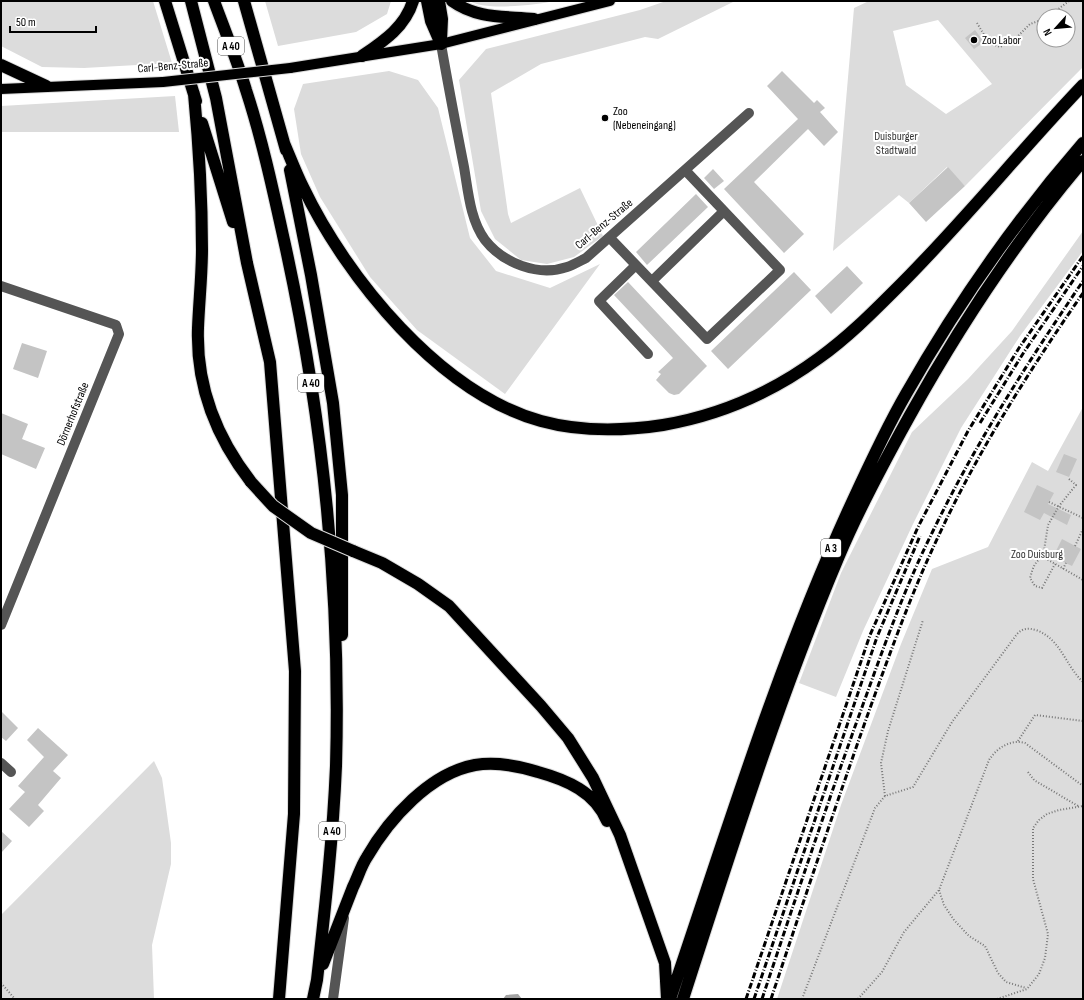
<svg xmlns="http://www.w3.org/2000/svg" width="1084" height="1000" font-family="'Sofia Sans Condensed',sans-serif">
<rect width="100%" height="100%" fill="#fff"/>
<path fill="#dcdcdc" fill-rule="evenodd" d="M1 1H153L172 63 84 68 42 67 1 46Z
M265 1H391L387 14 356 32 278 46Z
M470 1H554C537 5 484 11 470 1Z
M666 1H735L658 39 645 37 541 64 491 93 508 214 511 223 580 188 603 236 574 257 547 264 521 260 495 239 481 211 459 80 486 49 640 10Z
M869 1H1083V67L965 186 947 167 909 203 899 195 833 251 854 8ZM1044 16H1068V40H1044ZM938 20 992 84 946 114 906 85 893 31Z
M389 71 418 80 438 108 470 238 496 271 550 288 600 264 505 394 417 330 370 277 320 197 301 154 294 109 303 84Z
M175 96 179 132H1V106Z
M1083 231V251L1020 336 961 428 913 524 863 631 836 697 799 683 841 573 912 432 968 379 1012 331Z
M1083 407V999H777L841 805 901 644 932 569 988 547 1032 462 1048 471Z
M154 761 162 778 171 843V864L152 945 154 999H2L1 915Z"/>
<path fill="#a3a3a3" d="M518 994 522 999H503L506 995Z"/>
<path fill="#c4c4c4" d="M975 30 984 42 974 49 965 38Z
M782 71 814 103 817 100 825 108 820 112 838 132 824 146 808 129 754 182 804 234 784 253 724 189 798 119 767 86Z
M948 167 965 186 926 222 909 203Z
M713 169 724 181 714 189 704 178Z
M696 194 708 207 647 265 636 252Z
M847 266 863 283 831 314 815 296Z
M794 272 811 290 728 369 711 351Z
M628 282 707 366 679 394 674 395 669 393 656 380 661 374 658 372 673 358 614 295Z
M22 343 47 351 38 378 13 369Z
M1 413 28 424 22 439 45 448 36 469 1 454Z
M1064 454 1077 459 1069 477 1056 472Z
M1037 485 1054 493 1048 504 1071 515 1067 525 1044 513 1040 520 1024 512Z
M1062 539 1081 549 1072 566 1053 557Z
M1 711 18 728 6 741 1 737Z
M38 728 68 755 53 771 61 778 38 805 44 811 29 827 9 809 25 792 18 786 44 757 27 740Z
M1 831 12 841 1 853Z"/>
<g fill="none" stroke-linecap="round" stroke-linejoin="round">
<g stroke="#dbdbdb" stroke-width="12">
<path id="major" d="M290 68 441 44 610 1
M1 89 163 82"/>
</g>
<g stroke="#dbdbdb" stroke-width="14">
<path id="highway" d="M165 1 196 101
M191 1 216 98 247 263 270 362 295 671 294 814 279 999
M214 1C225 31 237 60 246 90 262 139 273 190 284 240 322 412 341 590 336 766 333 837 325 909 317 980L313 999
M244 1 286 150
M427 1 431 21 441 44
M439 1 442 19 441 41
M452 1C477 19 504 16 534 19
M362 56C384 41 405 27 413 1
M1 65 46 86
M194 94C199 146 202 197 202 249 202 275 199 302 198 328 196 385 216 437 251 482
M202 123 233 222
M284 143C290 157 296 173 303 187 347 279 440 393 541 421 581 432 623 431 663 425 721 415 773 392 819 358 847 338 871 314 895 290 961 225 1019 152 1083 85
M290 170 311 275 333 403 342 495V635
M353 551 382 563 418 584 449 606 541 706 568 738 593 778 620 835 665 963 667 999
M323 964C333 938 343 913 353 887 358 877 361 866 367 857 389 819 430 773 475 765 495 762 519 766 538 772 567 780 595 792 607 821
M670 999C726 835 776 669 848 511 866 472 884 432 906 394 956 306 1016 220 1083 143
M683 999C731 850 778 700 839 556 859 508 884 462 909 417 959 327 1016 240 1083 161"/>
</g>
<path stroke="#777" stroke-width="2" stroke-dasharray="1 2" stroke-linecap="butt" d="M1049 16 1069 1
M977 23 989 43 1000 47 1013 41 1030 24 1044 19
M1069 479 1076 485 1059 506 1048 525 1043 557 1083 580
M1049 502 1083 518
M1075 546 1083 529
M1043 557C1034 562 1033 568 1030 578L1035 586 1042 588 1055 564
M1063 569 1066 563
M1018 741 1035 715 1083 721
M1028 772 1034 780 1078 806
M885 796 881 763 888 731 923 620
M939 890 944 905 954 920 969 936 985 946 998 973 1006 982 1026 988
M1 983 15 999
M802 999 875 808 885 796 913 787 952 722 1017 634C1023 628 1028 628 1036 630 1061 639 1065 665 1083 682
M858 999 882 972 904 932 939 890 989 760C997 748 1010 739 1025 743L1083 786
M997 999 1027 989 1039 974 1045 958 1048 934 1033 879V828L1039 820 1047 814 1059 810 1083 806"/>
<path stroke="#555" stroke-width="10" d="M441 44C448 85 456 126 464 167 468 190 470 220 485 240 503 263 538 277 567 267 573 265 580 261 586 258L749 113
M610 238 707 339 780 270 685 170
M636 265 599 301 648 354
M652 281 724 211
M1 286 116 325 119 334 1 625
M1 763 11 772
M333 999 344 918"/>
<use href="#major" stroke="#000" stroke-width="10"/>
<use href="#highway" stroke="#000" stroke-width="12"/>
<path stroke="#000" stroke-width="3" stroke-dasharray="6 2 1 2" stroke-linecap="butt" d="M980 423 1024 352 1083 266
M746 999 870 635 918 527 968 431 1019 348 1083 256
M754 999 877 637 920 536
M762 999C793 906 824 813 857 721 880 658 902 593 932 533 975 444 1028 362 1083 281
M771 999C803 903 835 807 869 711 890 653 911 594 938 537 978 451 1029 371 1083 293"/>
<g stroke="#dbdbdb" stroke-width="12" stroke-linecap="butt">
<path id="major-bridge" d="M163 82 290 68"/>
</g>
<g stroke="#dbdbdb" stroke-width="14" stroke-linecap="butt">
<path id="highway-bridge" d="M251 482 273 506 311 533 353 551"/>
</g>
<use href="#major-bridge" stroke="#000" stroke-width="10"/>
<use href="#highway-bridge" stroke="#000" stroke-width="12"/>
</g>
<g fill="#000" stroke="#fff" stroke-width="1.5">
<circle cx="974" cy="40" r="4"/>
<circle cx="605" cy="118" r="4"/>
</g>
<g text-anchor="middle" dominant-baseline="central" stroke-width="4" stroke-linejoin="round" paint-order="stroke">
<g fill="#fff" stroke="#4c4c4c" stroke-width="1">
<rect x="218" y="37" width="26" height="18" rx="3"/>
<rect x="298" y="374" width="26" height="18" rx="3"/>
<rect x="821" y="539" width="20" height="18" rx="3"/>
<rect x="319" y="822" width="26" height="18" rx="3"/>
</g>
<g font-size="11" font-weight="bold" fill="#000">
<text x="231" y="46">A 40</text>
<text x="311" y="383">A 40</text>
<text x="831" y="548">A 3</text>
<text x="332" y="831">A 40</text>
</g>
<g font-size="12" fill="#000" stroke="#fff" text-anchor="start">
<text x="982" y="40">Zoo Labor</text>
<text x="613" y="111">Zoo<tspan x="613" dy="14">(Nebeneingang)</tspan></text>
</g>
<g font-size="12" fill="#000" stroke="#fff">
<text transform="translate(173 66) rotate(-5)">Carl-Benz-Straße</text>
<text transform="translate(604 224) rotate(-40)">Carl-Benz-Straße</text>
<text transform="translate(73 414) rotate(-68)">Dörnerhofstraße</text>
</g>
<g font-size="12" fill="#333" stroke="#fff">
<text x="896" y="136">Duisburger<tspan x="896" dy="14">Stadtwald</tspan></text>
<text x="1037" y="554">Zoo Duisburg</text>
</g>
</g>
<rect width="1084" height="1000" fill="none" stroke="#000000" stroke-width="4"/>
<g transform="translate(1056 28) rotate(243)"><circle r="19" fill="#ffffff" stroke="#999999"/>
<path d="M0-3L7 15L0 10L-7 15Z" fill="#000000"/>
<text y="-6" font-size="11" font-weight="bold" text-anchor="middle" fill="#000000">N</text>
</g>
<path d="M10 26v6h86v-6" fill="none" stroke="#000000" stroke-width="2"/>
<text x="16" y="26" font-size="12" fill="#000000" stroke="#ffffff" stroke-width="3" paint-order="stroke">50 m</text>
</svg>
